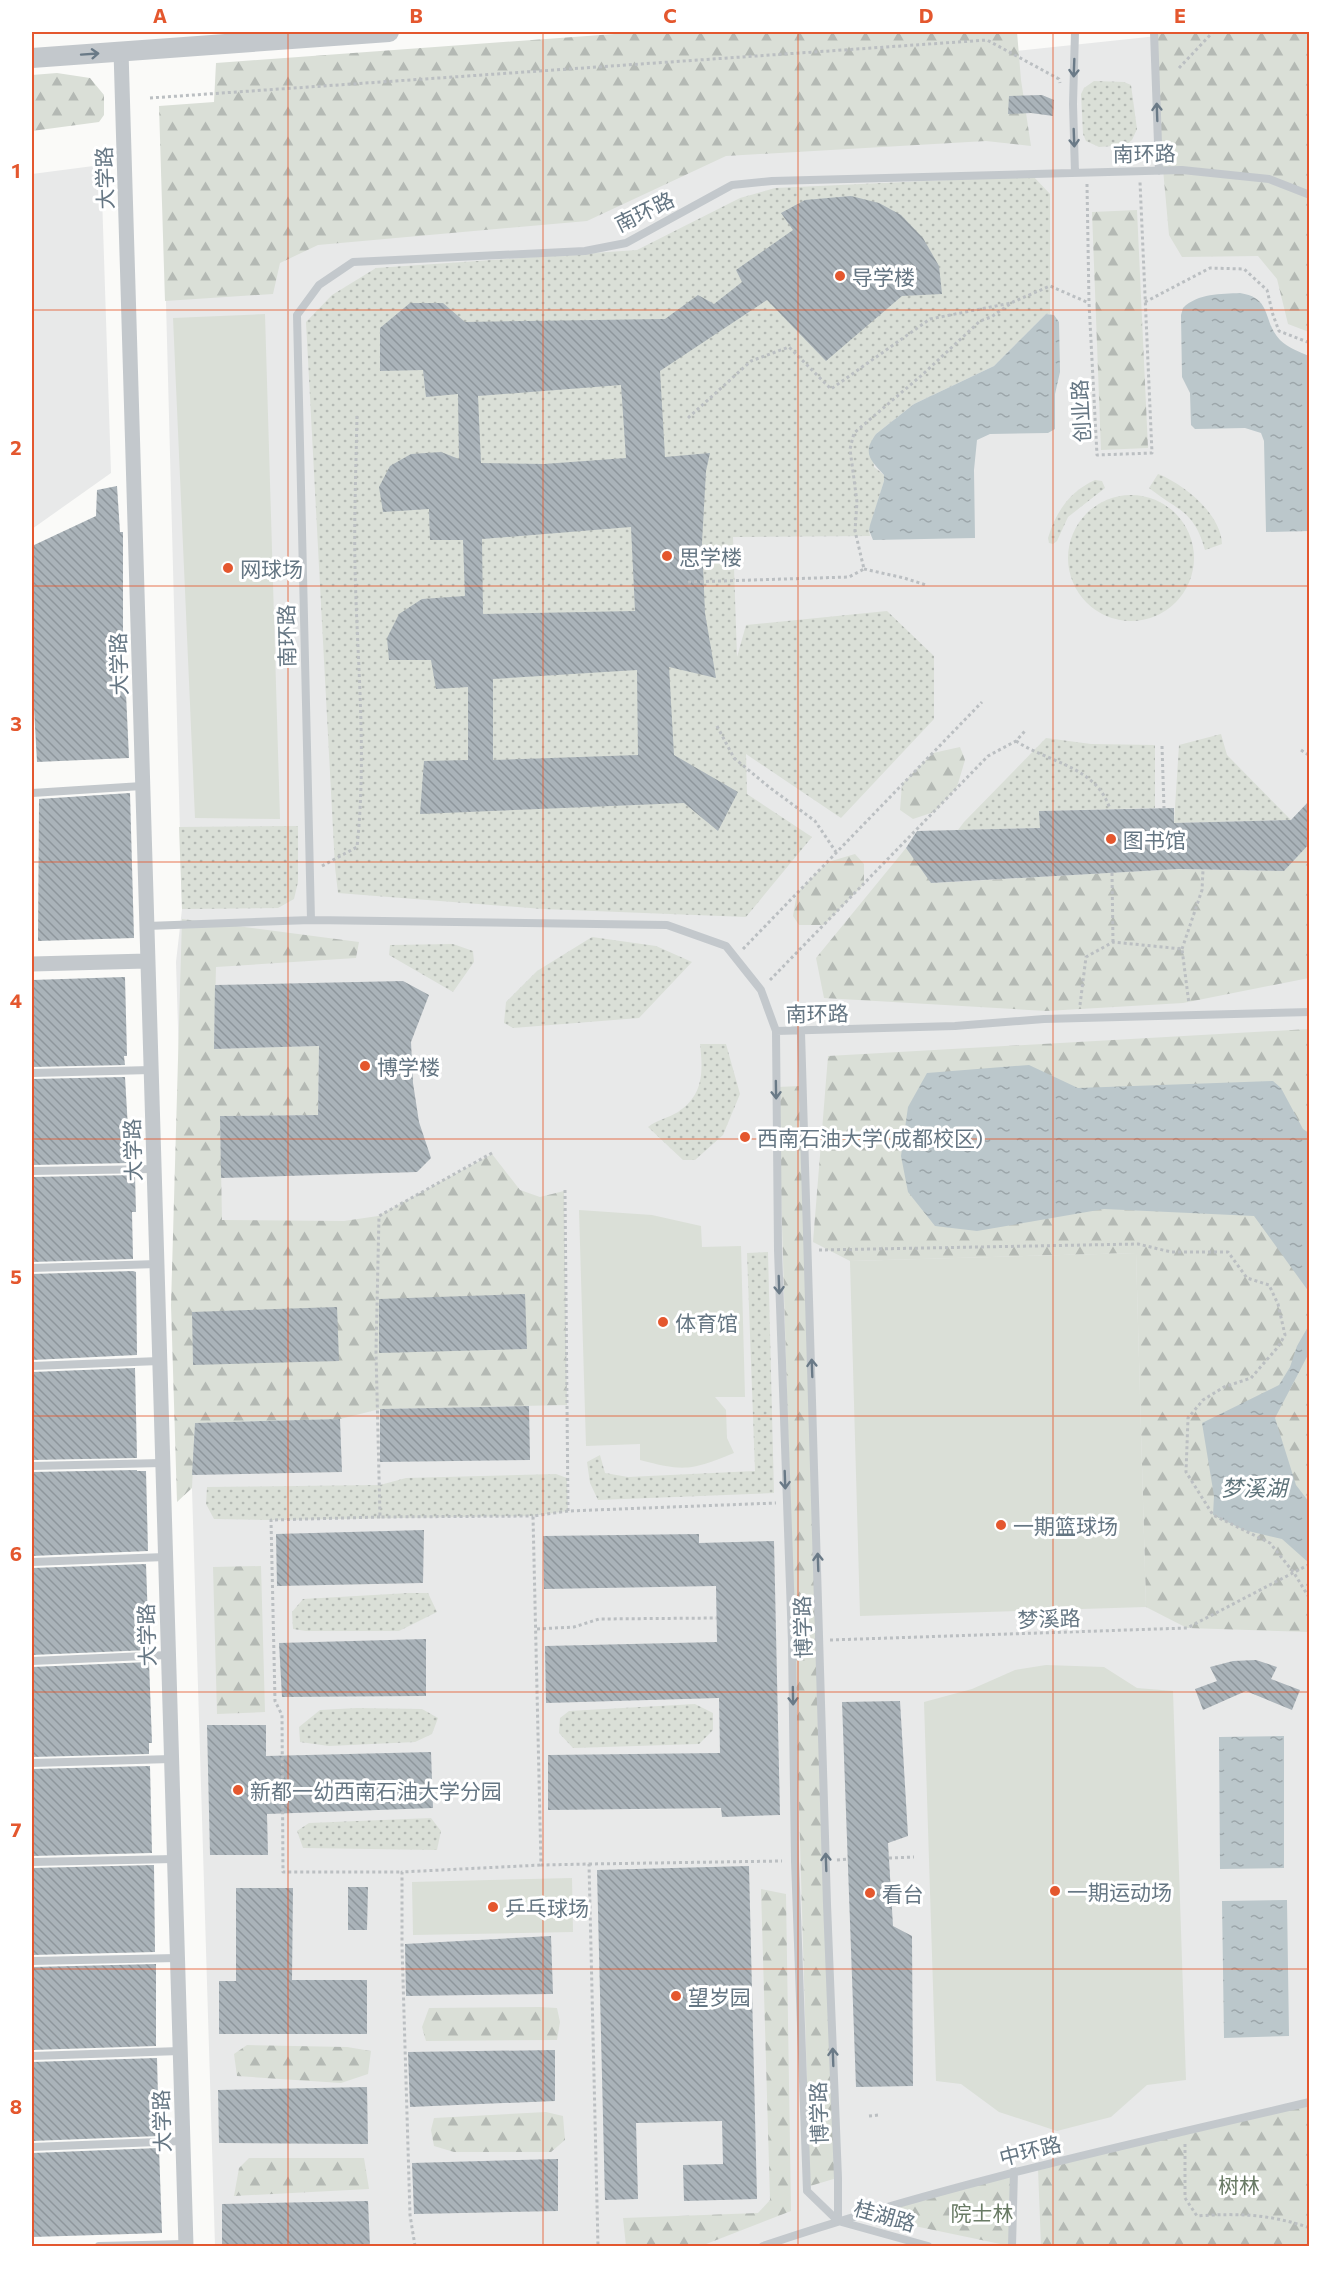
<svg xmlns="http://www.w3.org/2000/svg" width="1341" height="2278" font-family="Commissioner,'Noto Sans SC',sans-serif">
<defs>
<pattern id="grass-dots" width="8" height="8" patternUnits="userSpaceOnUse" patternTransform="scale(1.5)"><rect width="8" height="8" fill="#dadfd7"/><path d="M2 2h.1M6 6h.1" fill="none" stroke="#b4b9b4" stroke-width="1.8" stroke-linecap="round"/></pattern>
<pattern id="forest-firs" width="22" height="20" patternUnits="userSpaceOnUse" patternTransform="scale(1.5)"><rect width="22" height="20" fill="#dadfd7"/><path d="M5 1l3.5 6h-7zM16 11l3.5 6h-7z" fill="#b4b9b4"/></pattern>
<pattern id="water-ripples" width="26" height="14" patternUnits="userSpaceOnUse" patternTransform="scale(1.5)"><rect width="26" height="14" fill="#bbc7cb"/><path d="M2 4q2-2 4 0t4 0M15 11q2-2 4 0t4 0" fill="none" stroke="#9ca6aa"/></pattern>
<pattern id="building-back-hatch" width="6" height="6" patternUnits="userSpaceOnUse" patternTransform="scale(1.5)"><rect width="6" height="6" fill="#aab3b9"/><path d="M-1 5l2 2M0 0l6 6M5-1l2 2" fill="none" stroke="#8e969c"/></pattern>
</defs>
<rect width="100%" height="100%" fill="#fafaf8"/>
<path fill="#e8e9e9" d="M1195 32H1309V2246H215L176 962 182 909 161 113 979 55Z
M101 165 111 473 32 529V174Z"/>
<path fill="url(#grass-dots)" d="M1094 81 1124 82 1131 85 1137 129 1132 140 1126 145 1099 147 1086 141 1083 134 1081 94 1084 88Z
M1033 176 1050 194V314H1046L994 366 914 404 876 434 872 440 874 467 884 475V481L869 530 870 536 733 537 737 657 746 625 887 611 934 656V719L841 818 746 754 747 794 812 837 746 917 543 909 338 893 335 867 306 322 332 295 376 268 637 250 740 198 775 188Z
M1158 474C1184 484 1221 514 1222 544L1205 550C1194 510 1178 511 1149 488Z
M1095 480 1102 481 1105 488 1068 517 1057 541 1053 544 1049 543 1048 538C1056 512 1069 492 1095 480Z
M1068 558a63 63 0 1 1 126 0a63 63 0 1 1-126 0Z
M1221 734 1227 755 1291 820 1174 823 1179 745Z
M1046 738 1091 744 1155 745V808L1040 811V828L958 830 964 822Z
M298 826V882L294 899 278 908 182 909 179 827Z
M592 937 656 946 692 962 639 1018 513 1028 504 1023 506 1002 537 971Z
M453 944 473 951 474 962 453 992 389 955 390 945Z
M700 1044H726L740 1094 723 1135 695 1160H683L648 1127C657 1120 668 1118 678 1112 704 1095 703 1071 700 1044Z
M768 1252 774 1493 598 1500 590 1483 587 1462 600 1455 605 1473 628 1477 755 1471 747 1253Z
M556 1474 567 1478 568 1511 533 1516 271 1520 214 1519 206 1504 207 1487 380 1485 406 1478Z
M409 1593H428L437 1612 399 1631H306L293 1629 292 1612 303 1599Z
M695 1704 713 1713V1730L699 1744 573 1748 559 1733 560 1718 569 1711Z
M357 1708 422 1709 438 1718 432 1734 415 1742 329 1746 300 1742 299 1727 320 1710Z
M431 1818 441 1831 437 1850 303 1848 297 1831 309 1823Z"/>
<path fill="url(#forest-firs)" d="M642 32H1017L1021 80 1031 146 986 141 726 156 587 221 318 245 280 263 273 294 165 301 159 106 214 102 216 63Z
M1157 32H1309V332L1288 324 1277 279 1258 256 1182 257 1169 235 1160 136Z
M57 73 90 78 104 95V115L99 122 32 131V75Z
M1137 210 1148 448 1101 450 1092 212Z
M960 747 965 760 957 787 934 812 913 819 900 810 902 784 933 753Z
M1307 846 1309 848V978L1183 1003 1046 1011 824 998 816 958 906 848 932 883 1179 869 1284 871Z
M855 854 864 864V884L824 925H799L793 916 797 893 828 862Z
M182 919 359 942 356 958 216 967 214 1049 319 1046 318 1115 220 1116 222 1220 344 1221 378 1216 492 1154 520 1190 540 1197 564 1191 567 1405 380 1409 340 1419 195 1423 192 1488 177 1502 171 1305Z
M1309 1029V1632L1187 1628 1146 1607 1136 1253 850 1261 813 1242 828 1056Z
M800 1086 837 2178 810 2186 778 1087Z
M261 1566 265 1712 217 1714 213 1567Z
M761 1889 786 1894 791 2211 701 2246H626L623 2218 758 2213 770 2200Z
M539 2007 557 2008 560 2022 557 2040 426 2041 422 2027 429 2008Z
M247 2045 347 2047 371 2051 368 2074 341 2083 237 2076 234 2054Z
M1309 2102V2246H1041L1038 2169Z
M546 2112 563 2116 565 2140 551 2152H454L434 2146 431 2130 434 2118Z
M249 2158H364L369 2189 234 2196 239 2168Z
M1012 2175 1010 2246 862 2215Z"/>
<path fill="#dadfd7" d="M265 314 280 819 195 818 173 318Z
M579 1210 652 1215 701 1226 702 1247 741 1246 745 1397H715L726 1410 727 1438 734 1453C692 1470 685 1472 640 1460V1444L586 1446Z
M1136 1253 1146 1607 860 1616 850 1261Z
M1046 1665 1104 1667 1137 1688 1173 1691 1186 2080 1147 2085 1111 2117 1057 2131 999 2112 961 2084 936 2081 924 1702 972 1689 1015 1670Z
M572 1878 573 1932 413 1935 412 1882Z"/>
<path fill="url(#water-ripples)" d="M1240 293C1273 298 1262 321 1280 340 1288 348 1300 352 1309 356V531L1266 532 1264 441 1261 433 1245 428 1195 429 1191 425 1190 393 1182 377 1181 315 1183 308C1198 293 1221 294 1240 293Z
M1046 314 1054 315 1059 322 1060 372 1055 394V429L1048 433 990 434 977 440 974 470 975 538 873 540 869 530 870 525 884 481V475C872 461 861 454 876 434L914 404 994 366Z
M1029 1065 1078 1088 1273 1081 1281 1088 1303 1129 1309 1133V1292L1254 1216 1104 1209 977 1231 935 1226 908 1192 901 1156 908 1107 927 1073Z
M1309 1325V1353L1275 1418 1296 1485 1309 1502V1563L1282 1539 1244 1530 1213 1515 1214 1496 1202 1423 1279 1385 1290 1367 1297 1346Z
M1284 1736V1868L1220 1869 1219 1737Z
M1287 1900 1289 2036 1224 2038 1222 1901Z"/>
<path fill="url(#building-back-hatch)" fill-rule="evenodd" d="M1042 95 1054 100 1053 116 1031 113 1008 114 1009 96Z
M851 196 879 203 901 215 923 238 939 266 942 294 902 296 826 361 767 300 660 371 665 457 710 453 706 471 702 543 705 613 716 678 669 667 674 755 738 792 718 831 684 803 420 814 424 761 468 760V687L436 689 431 660H389L387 638 399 614 422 599 465 596 463 540H430L429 509 383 512 379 487 390 466 411 454 441 452 459 459 458 394 426 397 423 370 380 371V328L410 303H443L465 322 665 319 698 295 714 304 742 282 736 270 793 230 781 213 805 200ZM621 385 626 458 544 464 481 463 478 396ZM631 527 635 611 483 614 482 539ZM637 670 638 755 493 760V679Z
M117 486 120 532H123V630L129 758 37 762 32 672V546L96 516 97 490Z
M130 793 134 938 38 941 39 799Z
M1310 800V843L1284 871 1179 869 931 883 906 848 917 831 1040 828 1039 811 1174 808V823L1291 820Z
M125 977 127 1056H124L125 1065 32 1067V980Z
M403 981 429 995 411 1042 413 1083 419 1122 431 1158 417 1172 221 1178 220 1116 318 1115 319 1046 214 1049 215 985Z
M125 1077 130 1163 32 1165V1079Z
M135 1175 136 1212H132L133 1259 32 1262V1177Z
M133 1271 136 1272 137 1355 32 1360V1274Z
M525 1294 527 1349 379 1353V1299Z
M337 1307 339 1361 193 1365 192 1312Z
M135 1368 137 1458 32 1460V1372Z
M529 1406 530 1460 380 1462V1409Z
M340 1419 342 1472 192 1475 195 1423Z
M137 1470V1471H146L148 1551 32 1556V1472Z
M424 1530 423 1583 277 1586 276 1534Z
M699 1534V1543L774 1541 780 1815 722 1817 721 1808 548 1810V1755L720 1753 719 1698 546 1703 545 1646 717 1642 716 1586 544 1589 543 1536Z
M146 1564 149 1650 32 1655V1568Z
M426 1639V1696L282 1697 279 1643Z
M1256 1660 1277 1667 1271 1679 1300 1690 1292 1710 1246 1691 1203 1710 1195 1689 1217 1681 1210 1667 1233 1661Z
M149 1662 152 1743H149V1754L32 1757V1667Z
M900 1701 908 1836 888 1843 893 1926 912 1936 913 2086 856 2087 842 1702Z
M207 1725H266V1756L431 1752 433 1808 267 1814 268 1855H210Z
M150 1766 152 1853 32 1856V1769Z
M154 1865 155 1952 32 1955V1868Z
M749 1866 757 2199 684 2201 683 2165 723 2164 722 2121 636 2123 638 2199 605 2200 597 1870Z
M348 1887H368L367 1930H348Z
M236 1888H293L292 1980H367V2034H219V1981H236Z
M551 1936 553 1994 406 1996 405 1944Z
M156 1964V2046L32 2050V1967Z
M555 2050V2101L410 2107 408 2052Z
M157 2058 159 2136 32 2141V2062Z
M367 2087 368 2144 219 2143 218 2090Z
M159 2148 162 2233 32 2237V2153Z
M558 2159V2211L414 2214 412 2163Z
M368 2201 370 2247H222V2204Z"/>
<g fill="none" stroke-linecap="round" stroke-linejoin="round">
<path stroke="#bbbfc2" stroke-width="3" stroke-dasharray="3 3" stroke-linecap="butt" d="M1179 68 1213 32
M150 98 987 40 1059 79 1060 83
M1087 184 1089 303 1097 455 1152 453 1140 182
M1145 302 1210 268 1244 269 1267 290 1273 315 1279 331 1310 343
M688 418 751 361 789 347 831 389 930 319 1011 303
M864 569 904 578 926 585
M688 582 849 577 864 569 855 531 857 502 850 449 854 433 922 375 980 321 991 317 1013 302 1050 286 1089 303
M717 726 734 758 769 787 815 821 836 852
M1016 741C1049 763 1096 766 1110 809
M1162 746 1164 808
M1301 750 1310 756
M322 866 357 847C367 754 357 661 355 567 354 517 356 466 357 416
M1112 873 1113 942
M743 949 982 702
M1182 949 1202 890 1203 870
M770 980 988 756 1016 741 1025 731
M1080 1005 1086 957 1113 942 1182 949 1189 1004
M492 1153 379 1216 376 1352 380 1517 533 1516
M565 1190 568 1511 776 1503
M819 1250 1138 1244 1171 1252H1228L1247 1278 1269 1285 1278 1304 1285 1335 1278 1347 1251 1378 1224 1387 1203 1400 1188 1418 1186 1472 1213 1515 1270 1543 1294 1573 1310 1599
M568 1511 533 1516 541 1865 589 1864 598 2246
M380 1517 271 1520 275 1701 282 1715 283 1872H402
M537 1629 574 1627 599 1619 717 1618
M830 1640 1187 1628 1310 1564
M889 1858 914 1857
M837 1860 848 1859
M589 1864 782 1861
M869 2116 879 2115
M1185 2144V2198L1197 2216C1238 2213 1270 2214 1310 2228
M415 2246 410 2215 402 1946V1872L541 1865"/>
<path stroke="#c3c8cc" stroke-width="8" d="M1154 32 1159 171
M1075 173 1073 104 1075 32
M1310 195 1269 179 1182 170 772 181 732 185 626 243 585 251 353 262 319 285 297 315 311 920 667 925 726 946 761 990 776 1031 955 1026 1044 1019 1310 1012
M32 793 142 786
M147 926 311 920
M776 1031 778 1250 792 1642 795 1861 807 2191 838 2221 928 2246
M801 1032 827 1904 838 2178V2221
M32 1073 151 1070
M32 1171 154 1169
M32 1268 157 1264
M32 1366 159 1361
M32 1466 162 1463
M32 1562 165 1557
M32 1661 168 1655
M32 1763 171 1759
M32 1862 174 1859
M32 1961 177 1958
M32 2056 180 2051
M32 2147 182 2141
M99 2246 185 2244
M763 2246C942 2185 1126 2145 1310 2102
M1012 2246 1014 2171"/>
<path stroke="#c3c8cc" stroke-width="15" d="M121 51 186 2246
M32 964 147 961"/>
<path stroke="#c3c8cc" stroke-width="20" d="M32 58 389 32"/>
</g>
<defs><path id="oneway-shaft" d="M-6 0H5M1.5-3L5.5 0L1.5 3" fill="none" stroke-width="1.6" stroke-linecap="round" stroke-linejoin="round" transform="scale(1.5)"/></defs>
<g stroke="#6a7a87">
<use href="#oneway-shaft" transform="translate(90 54) rotate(-4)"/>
<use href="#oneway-shaft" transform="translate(1074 68) rotate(92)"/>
<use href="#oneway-shaft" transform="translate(1157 112) rotate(-92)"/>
<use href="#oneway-shaft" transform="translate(1074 138) rotate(88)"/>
<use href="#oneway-shaft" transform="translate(776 1090) rotate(89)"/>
<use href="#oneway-shaft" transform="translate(779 1285) rotate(88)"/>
<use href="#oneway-shaft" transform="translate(812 1368) rotate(-92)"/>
<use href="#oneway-shaft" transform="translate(785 1480) rotate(88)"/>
<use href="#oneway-shaft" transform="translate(818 1562) rotate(-92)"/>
<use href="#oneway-shaft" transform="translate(793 1696) rotate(89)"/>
<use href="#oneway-shaft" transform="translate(826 1862) rotate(-92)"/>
<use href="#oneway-shaft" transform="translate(833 2057) rotate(-92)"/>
</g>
<path fill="none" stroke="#e4572e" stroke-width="1.5" stroke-opacity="0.55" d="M288 32V2246M543 32V2246M798 32V2246M1053 32V2246M32 310H1310M32 586H1310M32 862H1310M32 1139H1310M32 1416H1310M32 1692H1310M32 1969H1310"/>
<g fill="#e4572e" stroke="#fff" stroke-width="2">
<circle cx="840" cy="276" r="6"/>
<circle cx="667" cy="556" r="6"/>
<circle cx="228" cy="568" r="6"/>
<circle cx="1111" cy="839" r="6"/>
<circle cx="365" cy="1066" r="6"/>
<circle cx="745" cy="1137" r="6"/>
<circle cx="663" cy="1322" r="6"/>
<circle cx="1001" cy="1525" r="6"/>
<circle cx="238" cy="1790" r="6"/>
<circle cx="1055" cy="1891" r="6"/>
<circle cx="870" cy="1893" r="6"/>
<circle cx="493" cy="1907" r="6"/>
<circle cx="676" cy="1996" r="6"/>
</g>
<g text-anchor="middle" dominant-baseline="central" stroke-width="6" stroke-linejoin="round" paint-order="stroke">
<g font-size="21" fill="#657683" stroke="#fff">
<text transform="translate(1144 153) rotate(-1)">南环路</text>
<text transform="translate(104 178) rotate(-92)">大学路</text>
<text transform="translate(644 211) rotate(-26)">南环路</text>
<text transform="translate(1080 411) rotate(-93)">创业路</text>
<text transform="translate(286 636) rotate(-91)">南环路</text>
<text transform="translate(118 664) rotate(-92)">大学路</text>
<text transform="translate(817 1013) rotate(-1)">南环路</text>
<text transform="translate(132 1150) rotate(-92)">大学路</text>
<text transform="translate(1049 1618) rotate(-2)">梦溪路</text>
<text transform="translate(802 1627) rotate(-92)">博学路</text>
<text transform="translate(146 1635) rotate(-92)">大学路</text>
<text transform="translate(818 2113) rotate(-92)">博学路</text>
<text transform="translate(161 2121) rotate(-92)">大学路</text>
<text transform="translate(1030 2150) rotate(-14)">中环路</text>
<text transform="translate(885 2215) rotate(16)">桂湖路</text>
</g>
<g font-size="21" fill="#657683" stroke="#fff" text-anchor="start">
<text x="852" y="276">导学楼</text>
<text x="679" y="556">思学楼</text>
<text x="240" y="568">网球场</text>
<text x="1123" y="839">图书馆</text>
<text x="377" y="1066">博学楼</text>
<text x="757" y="1137">西南石油大学(成都校区)</text>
<text x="675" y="1322">体育馆</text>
<text x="1013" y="1525">一期篮球场</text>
<text x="250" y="1790">新都一幼西南石油大学分园</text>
<text x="1067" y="1891">一期运动场</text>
<text x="882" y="1893">看台</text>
<text x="505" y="1907">乒乓球场</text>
<text x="688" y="1996">望岁园</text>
</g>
<g font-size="21" fill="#687a64" stroke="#fff">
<text x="1239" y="2184">树林</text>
<text x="982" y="2212">院士林</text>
</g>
<g font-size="22" font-style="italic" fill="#60757c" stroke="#fff">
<text x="1254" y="1487">梦溪湖</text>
</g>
</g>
<rect width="1341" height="2278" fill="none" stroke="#ffffff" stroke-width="66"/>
<rect x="33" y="33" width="1275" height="2212" fill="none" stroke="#e4572e" stroke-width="2"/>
<g font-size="20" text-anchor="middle" font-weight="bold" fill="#e4572e">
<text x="160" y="23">A</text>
<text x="416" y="23">B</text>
<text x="670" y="23">C</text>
<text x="926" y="23">D</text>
<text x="1180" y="23">E</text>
<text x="16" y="178">1</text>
<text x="16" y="455">2</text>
<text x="16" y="731">3</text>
<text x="16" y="1008">4</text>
<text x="16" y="1284">5</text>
<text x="16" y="1561">6</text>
<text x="16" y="1837">7</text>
<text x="16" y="2114">8</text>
</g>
</svg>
